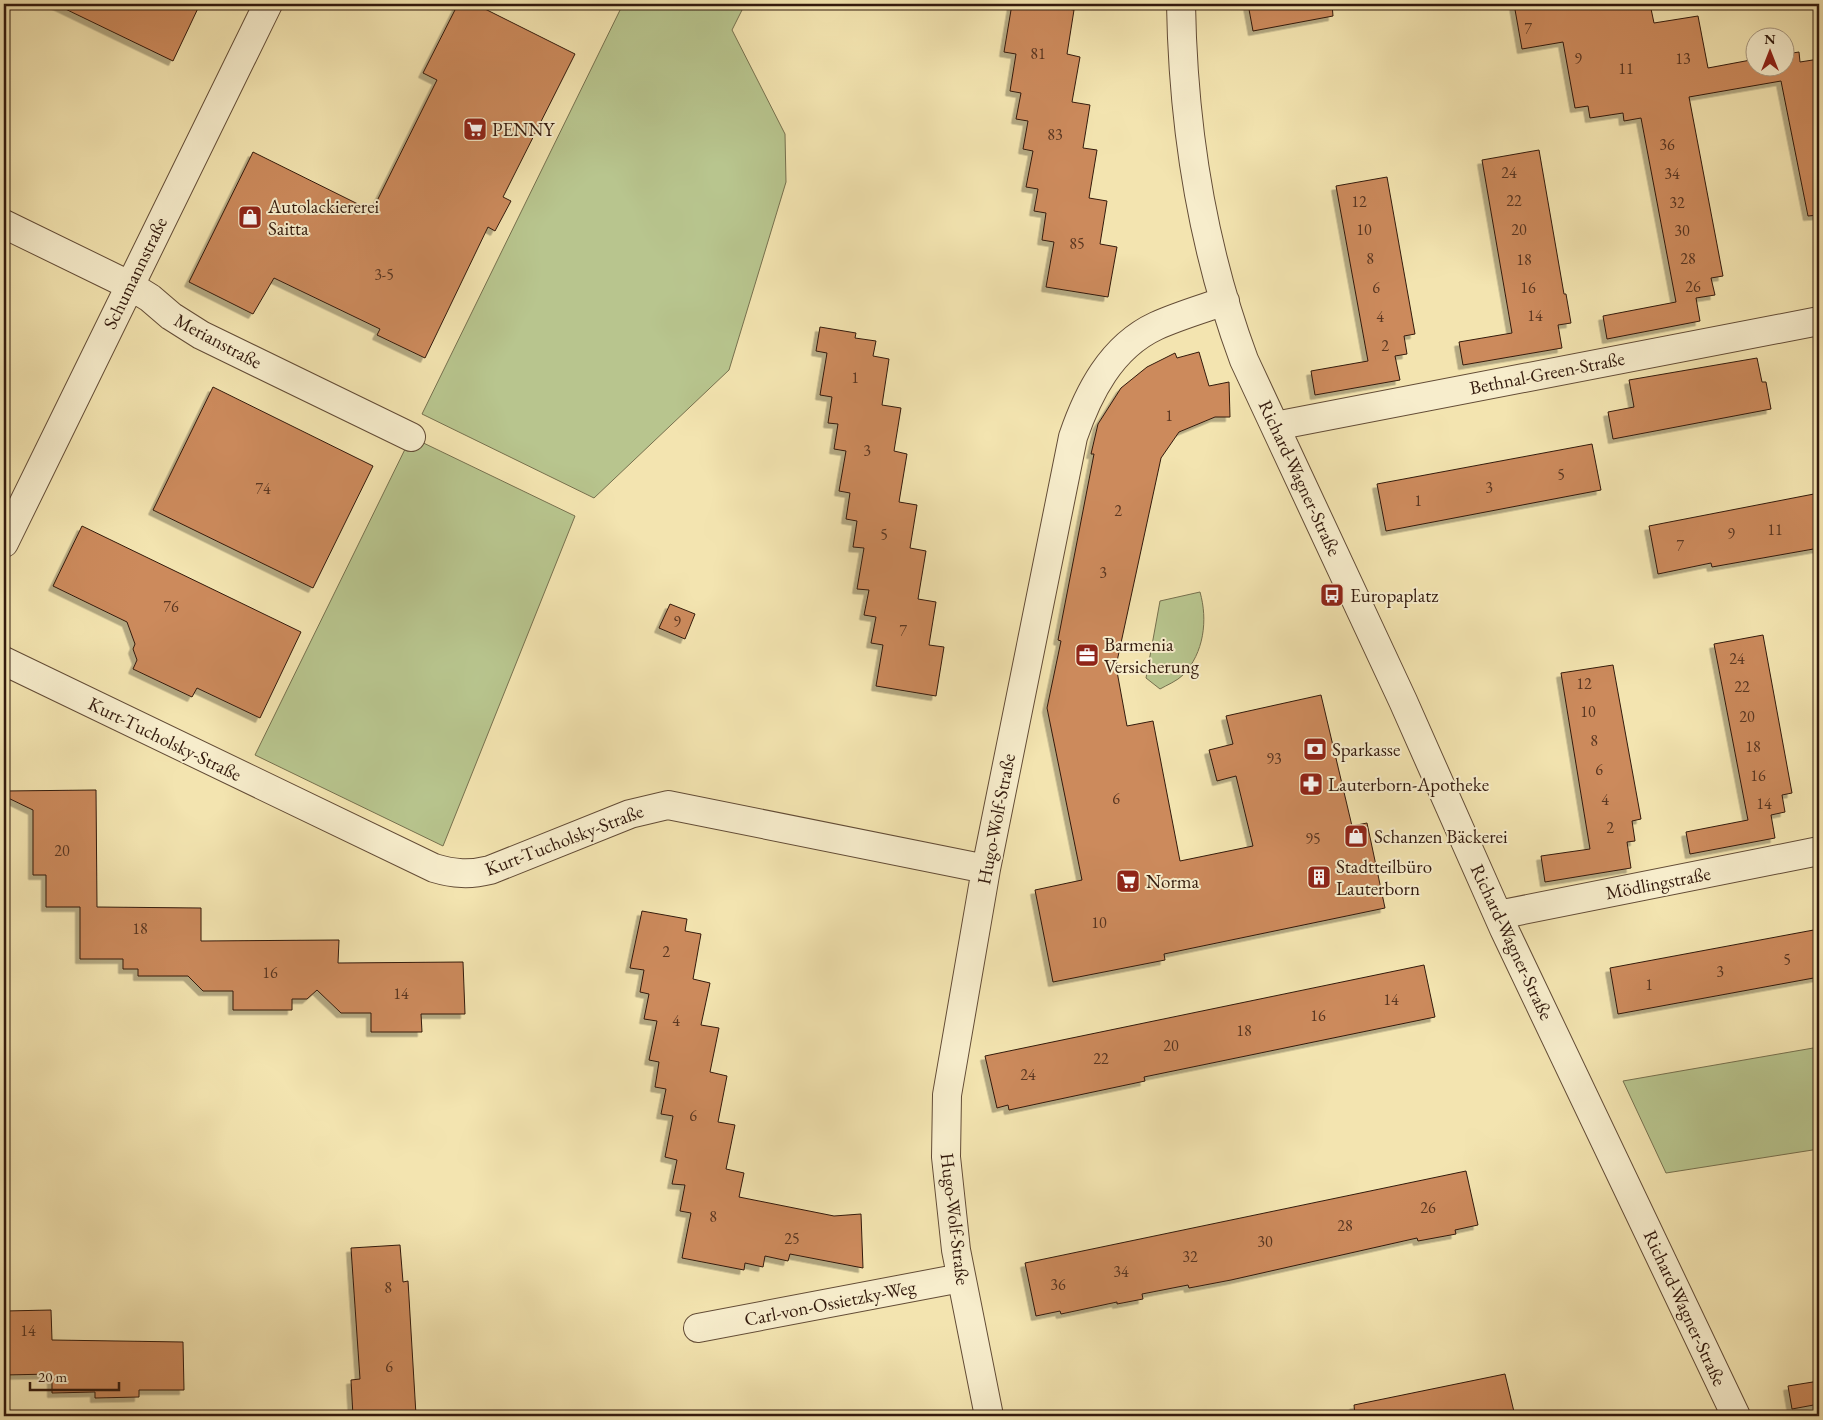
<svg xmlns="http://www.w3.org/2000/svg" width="1823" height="1420" font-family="'EB Garamond',serif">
<defs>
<filter id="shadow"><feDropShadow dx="-4.5" dy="4.5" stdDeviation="0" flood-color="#0004"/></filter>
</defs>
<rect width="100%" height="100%" fill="#f3e4b0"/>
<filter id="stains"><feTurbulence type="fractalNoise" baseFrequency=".004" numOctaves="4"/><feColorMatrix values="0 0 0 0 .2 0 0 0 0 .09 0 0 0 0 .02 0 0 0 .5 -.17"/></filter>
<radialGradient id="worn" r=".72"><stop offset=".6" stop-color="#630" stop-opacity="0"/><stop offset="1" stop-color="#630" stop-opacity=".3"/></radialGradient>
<path fill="#b8c58e" stroke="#76704e" d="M623 4H745L732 30 785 134 786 182 729 370 594 498 422 414Z
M411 437 575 516 443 846 255 755Z
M1200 592C1208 620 1204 653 1183 675 1177 681 1167 685 1160 689L1146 678 1160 601Z
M1819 1047V1149L1666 1173 1623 1081Z"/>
<path fill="#cc8a5c" stroke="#331a0d" filter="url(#shadow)" d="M55 4H200L173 61Z
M458 4H475L575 54 503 197 511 201 495 231 488 227 425 358 377 335 380 329 274 278 253 314 189 282 253 152 372 211 437 80 423 73Z
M1012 4H1054V7L1074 10 1067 54 1080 57 1072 102 1090 105 1083 148 1097 150 1089 198 1107 201 1100 244 1117 247 1108 297 1046 287 1054 242 1042 240 1046 213 1034 211 1038 189 1026 187 1033 151 1023 149 1028 121 1016 119 1021 93 1010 91 1016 54 1004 52Z
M1248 4H1332L1333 16 1253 31Z
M1514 4H1603L1604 8 1631 4H1650L1654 23 1698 16 1708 68 1756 59V68H1786V54L1799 52 1800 62 1819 59V215L1808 216 1781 81 1689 97 1723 276 1711 278 1715 295 1696 298 1700 321 1607 339 1603 316 1676 302 1641 118 1624 121 1623 113 1590 118 1588 106 1575 108 1563 42 1522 49Z
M1539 150 1564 294H1566L1571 323 1558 325 1562 348 1463 365 1459 342 1512 333 1482 160Z
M1387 177 1415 334 1404 336 1407 354 1395 356 1400 380 1315 395 1311 371 1368 361 1336 186Z
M820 327 856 333 855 338 876 341 873 356 889 359 882 405 901 408 894 451 907 454 899 502 917 505 910 548 926 551 918 599 936 602 929 645 944 647 936 696 876 686 883 645 871 643 876 617 864 615 869 590 857 589 864 548 853 547 857 521 846 519 850 493 839 491 846 451 834 449 838 424 828 423 832 397 820 395 827 353 816 351Z
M1199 352 1209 386 1229 382 1230 417H1215L1179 432 1161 458 1116 666 1127 726 1153 721 1180 861 1253 846 1236 776 1217 781 1209 750 1233 744 1226 716 1321 695 1352 826 1367 823 1385 908 1164 954 1165 960 1053 982 1035 890 1082 880 1047 708 1061 641 1058 640 1094 454H1091L1098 424 1121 388 1147 367 1175 353 1177 358Z
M1757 358 1762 382H1766L1771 409 1613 439 1608 412 1634 407 1629 380Z
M213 387 373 466 313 588 153 510Z
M1592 444 1601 490 1386 531 1377 484Z
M1819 493V548L1712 567 1711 563 1658 574 1649 526Z
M82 526 301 632 260 718 197 688 192 697 133 669 137 660 133 649 135 644 127 622 53 586Z
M670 604 695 614 685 639 659 628Z
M1763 635 1792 793 1782 795 1785 812 1771 815 1775 838 1690 854 1686 832 1748 820 1714 644Z
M1613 665 1641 819 1632 821 1635 841 1627 842 1631 868 1545 882 1541 856 1590 849 1561 673Z
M96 790 97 907 201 908V941L339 940 338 963 463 962 465 1014H421L422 1032H371V1013H341L317 990 307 999H292V1010H233V991H203L188 976H138V969H123V959H80V907H46V875H33V810L4 796V791Z
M642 911 687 919 685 931 701 934 693 979 710 983 701 1025 719 1028 710 1072 727 1076 718 1122 735 1125 726 1169 744 1173 739 1197 834 1216 861 1214 863 1268 790 1254 788 1261 765 1256 763 1267 745 1263 744 1270 682 1258 691 1213 680 1211 685 1185 672 1184 677 1160 665 1157 673 1116 661 1114 666 1089 655 1087 659 1062 649 1060 657 1021 644 1019 649 994 640 992 644 970 630 968Z
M1819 929V977L1618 1014 1610 968Z
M1424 965 1435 1017 1144 1077 1145 1081 1046 1102 1009 1110 1008 1105 997 1108 985 1056Z
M1466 1171 1478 1225 1455 1230 1456 1234 1418 1241 1417 1238 1231 1280 1189 1288 1188 1285 1142 1294 1143 1299 1117 1304V1302L1061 1314 1060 1311 1036 1316 1025 1263Z
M400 1245 403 1282 408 1281 416 1415 353 1416 351 1380 360 1379 351 1248Z
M51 1310 52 1340 183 1342 184 1390H139V1397L95 1398V1392L52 1393V1374L4 1375 5 1311Z
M1505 1374 1515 1416H1355L1354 1405Z
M1819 1381V1404L1792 1409 1788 1386Z"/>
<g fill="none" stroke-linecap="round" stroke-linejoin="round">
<g stroke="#634c36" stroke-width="30">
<path id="minor" d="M1181 4C1183 124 1202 247 1244 360L1403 701 1504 929 1736 1416
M4 224 129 285 150 298 171 316 201 335 411 437
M1275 426 1819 321
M4 543 268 4
M4 661 434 868C454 874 470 875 490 870L630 814 668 805 986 869
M1498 915 1819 851
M698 1328 961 1278
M989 1416 956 1250 946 1157 947 1095 986 869 1073 437C1088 393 1111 347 1156 326 1178 316 1202 309 1225 301"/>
</g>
<use href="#minor" stroke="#f7edcc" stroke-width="28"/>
</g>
<defs>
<g id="supermarket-square" transform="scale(1.25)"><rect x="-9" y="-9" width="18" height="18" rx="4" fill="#8f2418" stroke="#f7edcc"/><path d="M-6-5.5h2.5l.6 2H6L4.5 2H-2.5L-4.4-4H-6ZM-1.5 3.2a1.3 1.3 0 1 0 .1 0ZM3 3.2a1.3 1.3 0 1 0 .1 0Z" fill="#fff"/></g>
<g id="shop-square" transform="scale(1.25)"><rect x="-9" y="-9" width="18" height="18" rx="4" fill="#8f2418" stroke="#f7edcc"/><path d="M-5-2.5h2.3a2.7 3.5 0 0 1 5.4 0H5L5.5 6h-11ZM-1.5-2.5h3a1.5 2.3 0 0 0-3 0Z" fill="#fff"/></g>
<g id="bus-square" transform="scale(1.25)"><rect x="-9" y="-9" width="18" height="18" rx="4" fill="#8f2418" stroke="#f7edcc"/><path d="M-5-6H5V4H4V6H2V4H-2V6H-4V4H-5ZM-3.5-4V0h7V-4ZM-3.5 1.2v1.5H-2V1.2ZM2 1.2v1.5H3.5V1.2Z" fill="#fff"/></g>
<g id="office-square" transform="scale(1.25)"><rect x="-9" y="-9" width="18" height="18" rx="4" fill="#8f2418" stroke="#f7edcc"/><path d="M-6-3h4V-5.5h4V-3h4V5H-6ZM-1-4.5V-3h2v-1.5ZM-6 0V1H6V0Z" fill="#fff"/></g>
<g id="bank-square" transform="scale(1.25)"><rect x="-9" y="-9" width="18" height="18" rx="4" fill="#8f2418" stroke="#f7edcc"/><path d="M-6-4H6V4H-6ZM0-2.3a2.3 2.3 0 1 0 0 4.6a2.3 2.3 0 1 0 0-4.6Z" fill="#fff"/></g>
<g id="pharmacy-square" transform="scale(1.25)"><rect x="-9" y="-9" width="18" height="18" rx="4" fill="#8f2418" stroke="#f7edcc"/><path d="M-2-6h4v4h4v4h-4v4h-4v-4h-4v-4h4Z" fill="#fff"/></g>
<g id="building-square" transform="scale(1.25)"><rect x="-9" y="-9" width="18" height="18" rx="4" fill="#8f2418" stroke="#f7edcc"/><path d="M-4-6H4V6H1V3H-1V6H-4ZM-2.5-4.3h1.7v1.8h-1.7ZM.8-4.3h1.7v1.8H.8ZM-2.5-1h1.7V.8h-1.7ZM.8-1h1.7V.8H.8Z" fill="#fff"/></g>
</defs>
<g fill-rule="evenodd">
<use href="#supermarket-square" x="475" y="129"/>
<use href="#shop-square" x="250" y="217"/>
<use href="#bus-square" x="1332" y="595"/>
<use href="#office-square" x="1087" y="655"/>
<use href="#bank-square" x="1315" y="749"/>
<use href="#pharmacy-square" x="1311" y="784"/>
<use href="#shop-square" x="1356" y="836"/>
<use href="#building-square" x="1319" y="877"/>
<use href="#supermarket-square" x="1128" y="881"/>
</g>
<g text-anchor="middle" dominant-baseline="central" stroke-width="4" stroke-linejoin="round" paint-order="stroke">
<g font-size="16" fill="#593621">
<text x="1528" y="28">7</text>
<text x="1038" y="53">81</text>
<text x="1578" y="58">9</text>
<text x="1683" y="58">13</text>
<text x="1626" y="68">11</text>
<text x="1055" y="134">83</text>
<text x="1667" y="144">36</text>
<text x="1509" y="172">24</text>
<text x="1672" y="173">34</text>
<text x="1514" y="200">22</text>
<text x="1359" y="201">12</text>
<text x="1677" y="202">32</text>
<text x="1364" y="229">10</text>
<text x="1519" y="229">20</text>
<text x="1682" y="230">30</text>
<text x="1077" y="243">85</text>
<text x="1370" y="258">8</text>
<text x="1688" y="258">28</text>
<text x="1524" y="259">18</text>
<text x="384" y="274">3-5</text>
<text x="1693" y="286">26</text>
<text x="1376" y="287">6</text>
<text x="1528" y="287">16</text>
<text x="1535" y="315">14</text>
<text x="1380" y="316">4</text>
<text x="1385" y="345">2</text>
<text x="855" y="377">1</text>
<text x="1169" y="415">1</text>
<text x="867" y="450">3</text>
<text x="1561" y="474">5</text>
<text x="1489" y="487">3</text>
<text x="263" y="488">74</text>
<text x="1418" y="500">1</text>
<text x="1118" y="510">2</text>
<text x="1775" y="529">11</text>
<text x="1731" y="533">9</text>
<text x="884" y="534">5</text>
<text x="1680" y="545">7</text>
<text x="1103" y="572">3</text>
<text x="171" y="606">76</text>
<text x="677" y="621">9</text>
<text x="903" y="630">7</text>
<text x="1737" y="658">24</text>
<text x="1584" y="683">12</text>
<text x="1742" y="686">22</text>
<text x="1588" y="711">10</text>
<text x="1747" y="716">20</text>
<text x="1594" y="740">8</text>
<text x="1753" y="746">18</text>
<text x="1274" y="758">93</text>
<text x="1599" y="769">6</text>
<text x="1758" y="775">16</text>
<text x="1116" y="798">6</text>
<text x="1605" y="799">4</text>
<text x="1764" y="803">14</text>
<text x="1610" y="827">2</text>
<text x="1313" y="838">95</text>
<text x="62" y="850">20</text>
<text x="1099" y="922">10</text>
<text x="140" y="928">18</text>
<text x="666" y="951">2</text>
<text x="1787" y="959">5</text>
<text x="1720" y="971">3</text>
<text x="270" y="972">16</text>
<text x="1649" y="984">1</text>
<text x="401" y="993">14</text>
<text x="1391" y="999">14</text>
<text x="1318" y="1015">16</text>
<text x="676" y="1020">4</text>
<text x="1244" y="1030">18</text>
<text x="1171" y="1045">20</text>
<text x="1101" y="1058">22</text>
<text x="1028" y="1074">24</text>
<text x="693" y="1115">6</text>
<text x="1428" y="1207">26</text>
<text x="713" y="1216">8</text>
<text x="1345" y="1225">28</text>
<text x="792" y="1238">25</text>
<text x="1265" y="1241">30</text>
<text x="1190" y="1256">32</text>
<text x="1121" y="1271">34</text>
<text x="1058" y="1284">36</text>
<text x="388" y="1287">8</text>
<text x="28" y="1330">14</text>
<text x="389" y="1366">6</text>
</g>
<g font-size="19" fill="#331a0d" stroke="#f7edcc" text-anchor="start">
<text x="492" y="129">PENNY</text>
<text x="268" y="206">Autolackiererei<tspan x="268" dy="22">Saitta</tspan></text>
<text x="1350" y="595">Europaplatz</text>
<text x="1104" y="644">Barmenia<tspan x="1104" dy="22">Versicherung</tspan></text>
<text x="1332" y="749">Sparkasse</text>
<text x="1328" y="784">Lauterborn-Apotheke</text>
<text x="1374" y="836">Schanzen Bäckerei</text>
<text x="1336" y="866">Stadtteilbüro<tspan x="1336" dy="22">Lauterborn</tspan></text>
<text x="1146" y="881">Norma</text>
</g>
<g font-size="19" fill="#331a0d" stroke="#f7edcc">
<text transform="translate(135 273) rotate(-64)">Schumannstraße</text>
<text transform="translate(218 341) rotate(28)">Merianstraße</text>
<text transform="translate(1547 373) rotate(-11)">Bethnal-Green-Straße</text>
<text transform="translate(1300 478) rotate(65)">Richard-Wagner-Straße</text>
<text transform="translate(165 739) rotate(26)">Kurt-Tucholsky-Straße</text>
<text transform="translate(996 819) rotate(-79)">Hugo-Wolf-Straße</text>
<text transform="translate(564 840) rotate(-21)">Kurt-Tucholsky-Straße</text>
<text transform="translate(1658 883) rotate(-11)">Mödlingstraße</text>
<text transform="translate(1512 942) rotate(65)">Richard-Wagner-Straße</text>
<text transform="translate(955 1219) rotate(83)">Hugo-Wolf-Straße</text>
<text transform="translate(830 1303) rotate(-11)">Carl-von-Ossietzky-Weg</text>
<text transform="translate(1685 1308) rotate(65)">Richard-Wagner-Straße</text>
</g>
</g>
<rect width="1823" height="1420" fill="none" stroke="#f3e4b0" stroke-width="20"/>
<rect x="5" y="5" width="1813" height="1410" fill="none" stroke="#331a0d" stroke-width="2.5"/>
<rect x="10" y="10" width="1803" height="1400" fill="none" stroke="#331a0d"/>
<g transform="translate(1770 52)"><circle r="24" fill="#f7edcc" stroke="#a99980"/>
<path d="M0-4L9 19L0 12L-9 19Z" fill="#8f2418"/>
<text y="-8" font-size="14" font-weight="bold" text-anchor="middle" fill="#331a0d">N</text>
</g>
<path d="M30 1382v8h89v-8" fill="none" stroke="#331a0d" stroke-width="2.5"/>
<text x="38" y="1382" font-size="15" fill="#331a0d" stroke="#f7edcc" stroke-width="4" paint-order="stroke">20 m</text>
<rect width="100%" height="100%" filter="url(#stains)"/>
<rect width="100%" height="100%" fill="url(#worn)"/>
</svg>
